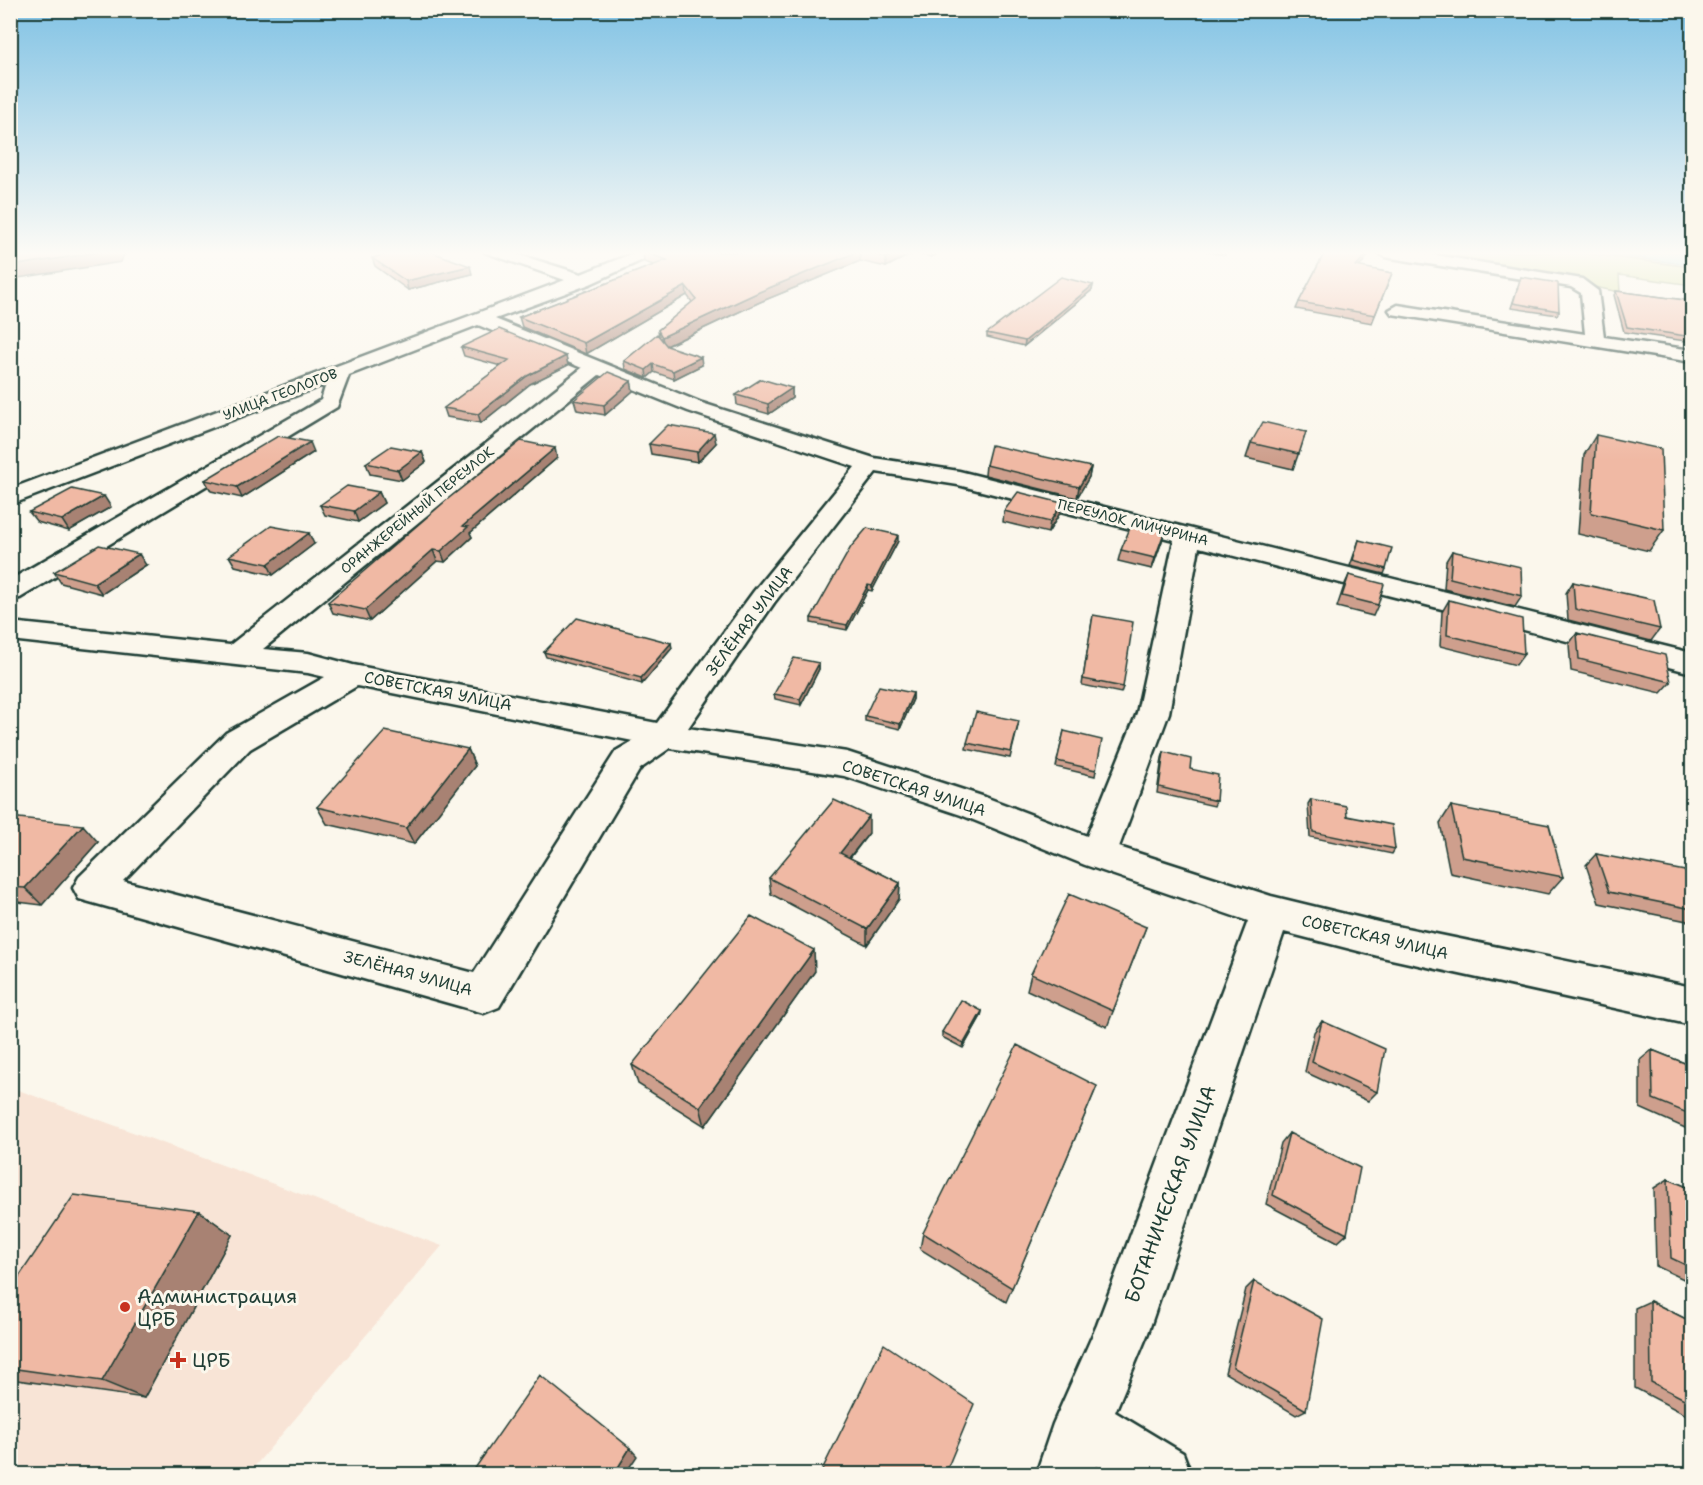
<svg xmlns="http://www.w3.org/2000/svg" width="1703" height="1485" font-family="'Shantell Sans',sans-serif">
<rect width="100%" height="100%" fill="#fbf7ec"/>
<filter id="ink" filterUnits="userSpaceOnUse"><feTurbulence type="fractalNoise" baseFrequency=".0167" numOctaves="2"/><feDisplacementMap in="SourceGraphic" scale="12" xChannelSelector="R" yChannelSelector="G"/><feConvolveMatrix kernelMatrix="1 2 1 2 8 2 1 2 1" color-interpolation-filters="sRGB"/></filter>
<g filter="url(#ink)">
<path fill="#f8e4d6" d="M10 1087 442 1246 248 1474H11Z"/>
<path fill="#ccdb8f" stroke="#768c62" stroke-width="1.5" d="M1414 252H1573L1692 267V285L1619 275 1620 292Z"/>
<path fill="#85d6de" stroke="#5c999a" stroke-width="1.5" d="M1588 252H1692V265Z"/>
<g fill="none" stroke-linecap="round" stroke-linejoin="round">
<g stroke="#1f3d34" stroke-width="5">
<path id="minor" d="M484 252H510L581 274 636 252H660L590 284 495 319 702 403 874 458 959 471 1692 653V673L1199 547 1169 713 1119 847 1271 896 1382 923 1692 987V1025L1382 957 1284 932 1148 1333 1115 1412 1183 1453 1191 1474H1109L1097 1466 1094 1474H1036L1053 1424 1097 1325 1248 921 1085 865 961 815 844 776 670 748 640 769 499 1007 484 1013 79 899 73 888 79 877 226 733 325 677 308 673 10 640V622L230 645 582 368 478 325 349 375 337 407 20 598 10 600V580L321 400 326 384 10 505V489L565 280ZM599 375 688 411 855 467 754 591 657 723 353 665 308 653 263 649ZM876 472 958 485 1174 540 1137 713 1087 836 985 797 847 752 688 728 774 603ZM357 686 633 741 616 751 474 973 123 881 250 749Z
M1377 252H1417L1582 279 1598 291 1604 337 1692 350V362L1392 314 1389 310 1398 305 1585 334 1581 293 1571 287 1385 257Z"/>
</g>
<use href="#minor" fill="#fbf7ec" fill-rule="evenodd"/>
</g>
<path fill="#ce9f8d" stroke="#1f3d34" stroke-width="1.5" d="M643 252H941L931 257 914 253 886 267 860 261 760 302 667 346 702 365 674 379 654 372 647 378 625 369 624 361 659 336 658 330 692 302 687 295 586 354 522 327 519 317 654 265 644 262Z
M1207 252H1226L1225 255Z
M1325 252H1371L1359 267 1392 273 1372 323 1296 309 1299 302Z
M372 258 472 274 408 290 375 266Z
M1521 277 1559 311 1557 315 1511 308Z
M1093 285 1092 290 1024 346 987 337V333Z
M1616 291 1692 301V342L1624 332 1614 295Z
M461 347 566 356 568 365 530 384 481 423 447 417 444 408 501 366 464 356Z
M631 381 633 391 605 415 577 410 574 400Z
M792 388V398L769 414 737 405 736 395Z
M1306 432 1293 469 1246 458 1251 443Z
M1596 435 1664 530 1649 551 1578 534 1584 455Z
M716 443 698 462 651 454 649 444Z
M314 452 242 498 211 491 205 480Z
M422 452 426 462 402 480 370 474 366 463Z
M557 458 470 533 472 537 445 562 437 561 370 621 333 613 328 602Z
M986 465 1091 467 1089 477 1077 498 985 475Z
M379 492 384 503 358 522 325 515 320 505Z
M111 507 69 531 37 522 29 512Z
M1004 511 1060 513 1048 533 1003 522Z
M1359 540 1386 569 1384 574 1350 566Z
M898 541 872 591 868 590 847 630 811 623V618Z
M1162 541 1152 569 1118 561 1121 550Z
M314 544 273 575 235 566 229 556Z
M1452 551 1522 596 1515 607 1444 589 1446 561Z
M146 565 102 594 61 583 54 572Z
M1349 575 1378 605 1373 616 1337 607 1344 586Z
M1573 582 1660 629 1651 641 1568 620 1566 593Z
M1449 600 1524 654 1516 665 1440 646 1442 612Z
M1092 621 1123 687 1121 693 1082 685Z
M1577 633 1671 682 1661 693 1571 671 1569 644Z
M672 648 642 684 546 657 544 652Z
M819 663V669L801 705 775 699 774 694Z
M913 693V699L900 729 865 721V716Z
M1018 726 1010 758 966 749 967 743Z
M1064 731 1096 770 1095 776 1056 767Z
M468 749 475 766 414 844 327 824 317 807Z
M1164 752 1190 769 1216 801 1214 806 1157 793 1162 758Z
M1311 799 1347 816 1395 849 1392 854 1310 837 1308 804Z
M1451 806 1563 877 1548 894 1450 873 1440 823Z
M10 817 98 842 42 905 10 901Z
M869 833 850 858 900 883 899 899 867 945 771 894 769 878Z
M1596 854 1692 877V922L1599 903 1586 865Z
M1146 927 1107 1027 1027 990 1031 974Z
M815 971 705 1126 638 1084 632 1065Z
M982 1011 981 1016 963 1048 942 1037V1032Z
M1322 1021 1377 1092 1368 1101 1305 1072 1314 1032Z
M1652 1050 1692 1066V1131L1640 1108V1060Z
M1097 1086 1006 1302 920 1249 923 1233Z
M1289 1133 1347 1234 1338 1242 1266 1204 1281 1143Z
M1668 1179 1692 1189V1283L1656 1266 1654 1188Z
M199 1211 232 1235 144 1398 10 1379V1290Z
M1254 1281 1306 1410 1296 1415 1225 1373 1246 1289Z
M1650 1301 1692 1322V1418L1635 1388V1308Z"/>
<path fill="#a88273" stroke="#1f3d34" stroke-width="1.5" d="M100 252H125L121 262 12 279 10 277V266Z
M857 252H860V261L760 302 664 347 662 337 759 292Z
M897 252H914L886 267V258Z
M931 252H941L931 257Z
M1368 252H1371L1354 273 1356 266Z
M470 266 472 274 408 290 406 281Z
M1093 285 1092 290 1024 346 1025 341Z
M686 286 687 295 586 354 584 343Z
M566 356 568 365 530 384 481 423 478 414 527 376Z
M701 357 702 365 674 379 673 371Z
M653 364 654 372 647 378 646 370Z
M631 381 633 391 605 415 604 405Z
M792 388V398L769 414 768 404Z
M714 433 716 443 698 462 697 452Z
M310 442 314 452 242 498 237 487Z
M555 448 557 458 470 533 472 537 445 562 441 551 463 526Z
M422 452 426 462 402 480 398 470Z
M1091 467 1089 477 1077 498 1079 487Z
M379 492 384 503 358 522 354 511Z
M104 496 111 507 69 531 62 520Z
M1062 503 1060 513 1048 533 1050 522Z
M1165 530 1162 541 1152 569 1155 558Z
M309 533 314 544 273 575 268 564Z
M898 535V541L872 591V586Z
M433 550 437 561 370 621 365 610Z
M139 554 146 565 102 594 94 583Z
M868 585V590L847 630V625Z
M671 643 672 648 642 684 641 678Z
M819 663V669L801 705 800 699Z
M913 693V699L900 729V724Z
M468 749 475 766 414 844 406 828Z
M869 816V833L840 869V853Z
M83 825 98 842 42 905 25 888Z
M900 883 899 899 867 945V929Z
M814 950 815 971 705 1126 700 1107Z
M982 1011 981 1016 963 1048 964 1043Z
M199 1211 232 1235 144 1398 102 1381Z
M630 1448 637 1456 625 1474H614Z"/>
<path fill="#f0b9a4" stroke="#1f3d34" stroke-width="1.5" d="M17 252H100L10 266V260Z
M394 252H432L470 266 406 281 372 258Z
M644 252H857L759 292 662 337 658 330 696 299 686 286 584 343 519 317 667 260Z
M865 252H897L886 258Z
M1325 252H1368L1356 266 1392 273 1375 315 1299 302Z
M1061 277 1093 285 1025 341 987 333Z
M1521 277 1558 283 1559 311 1513 303Z
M1616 291 1692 301V337L1627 327Z
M499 329 566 356 527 376 478 414 444 408 509 360 461 347Z
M657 334 667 346 701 357 673 371 653 364 646 370 624 361Z
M608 372 631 381 604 405 574 400Z
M761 379 792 388 768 404 736 395Z
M1263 422 1306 432 1299 454 1251 443Z
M668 425 714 433 697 452 649 444Z
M1596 435 1661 449 1664 530 1591 513Z
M278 436 310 442 237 487 205 480Z
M521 441 555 448 463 526 468 527 441 551 433 550 365 610 328 602 449 498Z
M991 445 1091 467 1079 487 986 465Z
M391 446 422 452 398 470 366 463Z
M347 486 379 492 354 511 320 505Z
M72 489 104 496 62 520 29 512Z
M1018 492 1062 503 1050 522 1004 511Z
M1132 523 1165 530 1155 558 1121 550Z
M271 526 309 533 268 564 229 556Z
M867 528 898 535 872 586 868 585 847 625 811 618 851 547Z
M1359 540 1392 548 1386 569 1353 560Z
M99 545 139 554 94 583 54 572Z
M1452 551 1521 567 1522 596 1450 578Z
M1349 575 1384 584 1378 605 1342 596Z
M1573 582 1654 600 1660 629 1575 609Z
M1449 600 1522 619 1524 654 1447 635Z
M1093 615 1133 622 1123 687 1083 679Z
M577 618 671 643 641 678 544 652Z
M1577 633 1665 655 1671 682 1579 659Z
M794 658 819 663 800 699 774 694Z
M879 686 913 693 900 724 865 716Z
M976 712 1019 721 1011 752 967 743Z
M385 731 468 749 406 828 317 807Z
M1064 731 1102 740 1096 770 1057 761Z
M1164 752 1191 759 1190 769 1218 775 1216 801 1159 787Z
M1311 799 1346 806 1347 816 1392 825 1395 849 1313 832Z
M834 800 869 816 840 853 900 883 867 929 769 878Z
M1451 806 1549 825 1563 877 1462 857Z
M10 817 83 825 25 888 10 887Z
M1596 854 1690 872 1692 877V909L1609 892Z
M1069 894 1146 927 1113 1011 1031 974Z
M751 916 814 950 700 1107 632 1065Z
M961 1000 982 1011 964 1043 942 1032Z
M1322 1021 1385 1049 1377 1092 1312 1062Z
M1017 1045 1097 1086 1012 1288 923 1233Z
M1652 1050 1692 1066V1115L1653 1099Z
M1289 1133 1360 1168 1347 1234 1273 1195Z
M1668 1179 1692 1189V1268L1671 1258Z
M74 1195 199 1211 102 1381 10 1368V1290Z
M1254 1281 1323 1319 1306 1410 1233 1367Z
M1650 1301 1692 1322V1403L1651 1382Z
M884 1344 974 1404 945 1474H820Z
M540 1375 630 1448 614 1474H471Z"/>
</g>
<linearGradient id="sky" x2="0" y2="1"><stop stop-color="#80c2e4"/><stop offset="0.55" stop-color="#fdfbf6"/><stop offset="1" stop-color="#fdfbf6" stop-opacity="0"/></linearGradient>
<rect width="1703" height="460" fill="url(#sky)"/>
<g fill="#c8321e" stroke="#fbf7ec" stroke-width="2">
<circle cx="125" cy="1307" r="6"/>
<path d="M175 1351h6v6h6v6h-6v6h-6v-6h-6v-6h6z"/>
</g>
<g text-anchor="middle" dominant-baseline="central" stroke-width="6" stroke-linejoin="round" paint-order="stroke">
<g font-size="14" fill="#1f3d34" stroke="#fbf7ec">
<text transform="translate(280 394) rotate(-21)">УЛИЦА ГЕОЛОГОВ</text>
<text transform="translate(417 510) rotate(-39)">ОРАНЖЕРЕЙНЫЙ ПЕРЕУЛОК</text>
<text transform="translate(1133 522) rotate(14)">ПЕРЕУЛОК МИЧУРИНА</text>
</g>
<g font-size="16" fill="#1f3d34" stroke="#fbf7ec">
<text transform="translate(749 621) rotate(-53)">ЗЕЛЁНАЯ УЛИЦА</text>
<text transform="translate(438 691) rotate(11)">СОВЕТСКАЯ УЛИЦА</text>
<text transform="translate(914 788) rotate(18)">СОВЕТСКАЯ УЛИЦА</text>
<text transform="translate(1375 937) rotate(13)">СОВЕТСКАЯ УЛИЦА</text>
<text transform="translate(408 973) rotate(15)">ЗЕЛЁНАЯ УЛИЦА</text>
</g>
<g font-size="20" fill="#1f3d34" stroke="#fbf7ec">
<text transform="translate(1170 1194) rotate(-70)">БОТАНИЧЕСКАЯ УЛИЦА</text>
</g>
<g font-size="20" fill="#1f3d34" stroke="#fbf7ec" text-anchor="start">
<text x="137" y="1296">Администрация<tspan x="137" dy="23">ЦРБ</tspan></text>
<text x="192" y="1360">ЦРБ</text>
</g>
</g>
<rect width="1703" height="1485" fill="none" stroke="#fbf7ec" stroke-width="36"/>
<rect x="18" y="18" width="1667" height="1449" fill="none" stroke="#1f3d34" stroke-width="2" filter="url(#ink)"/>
</svg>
